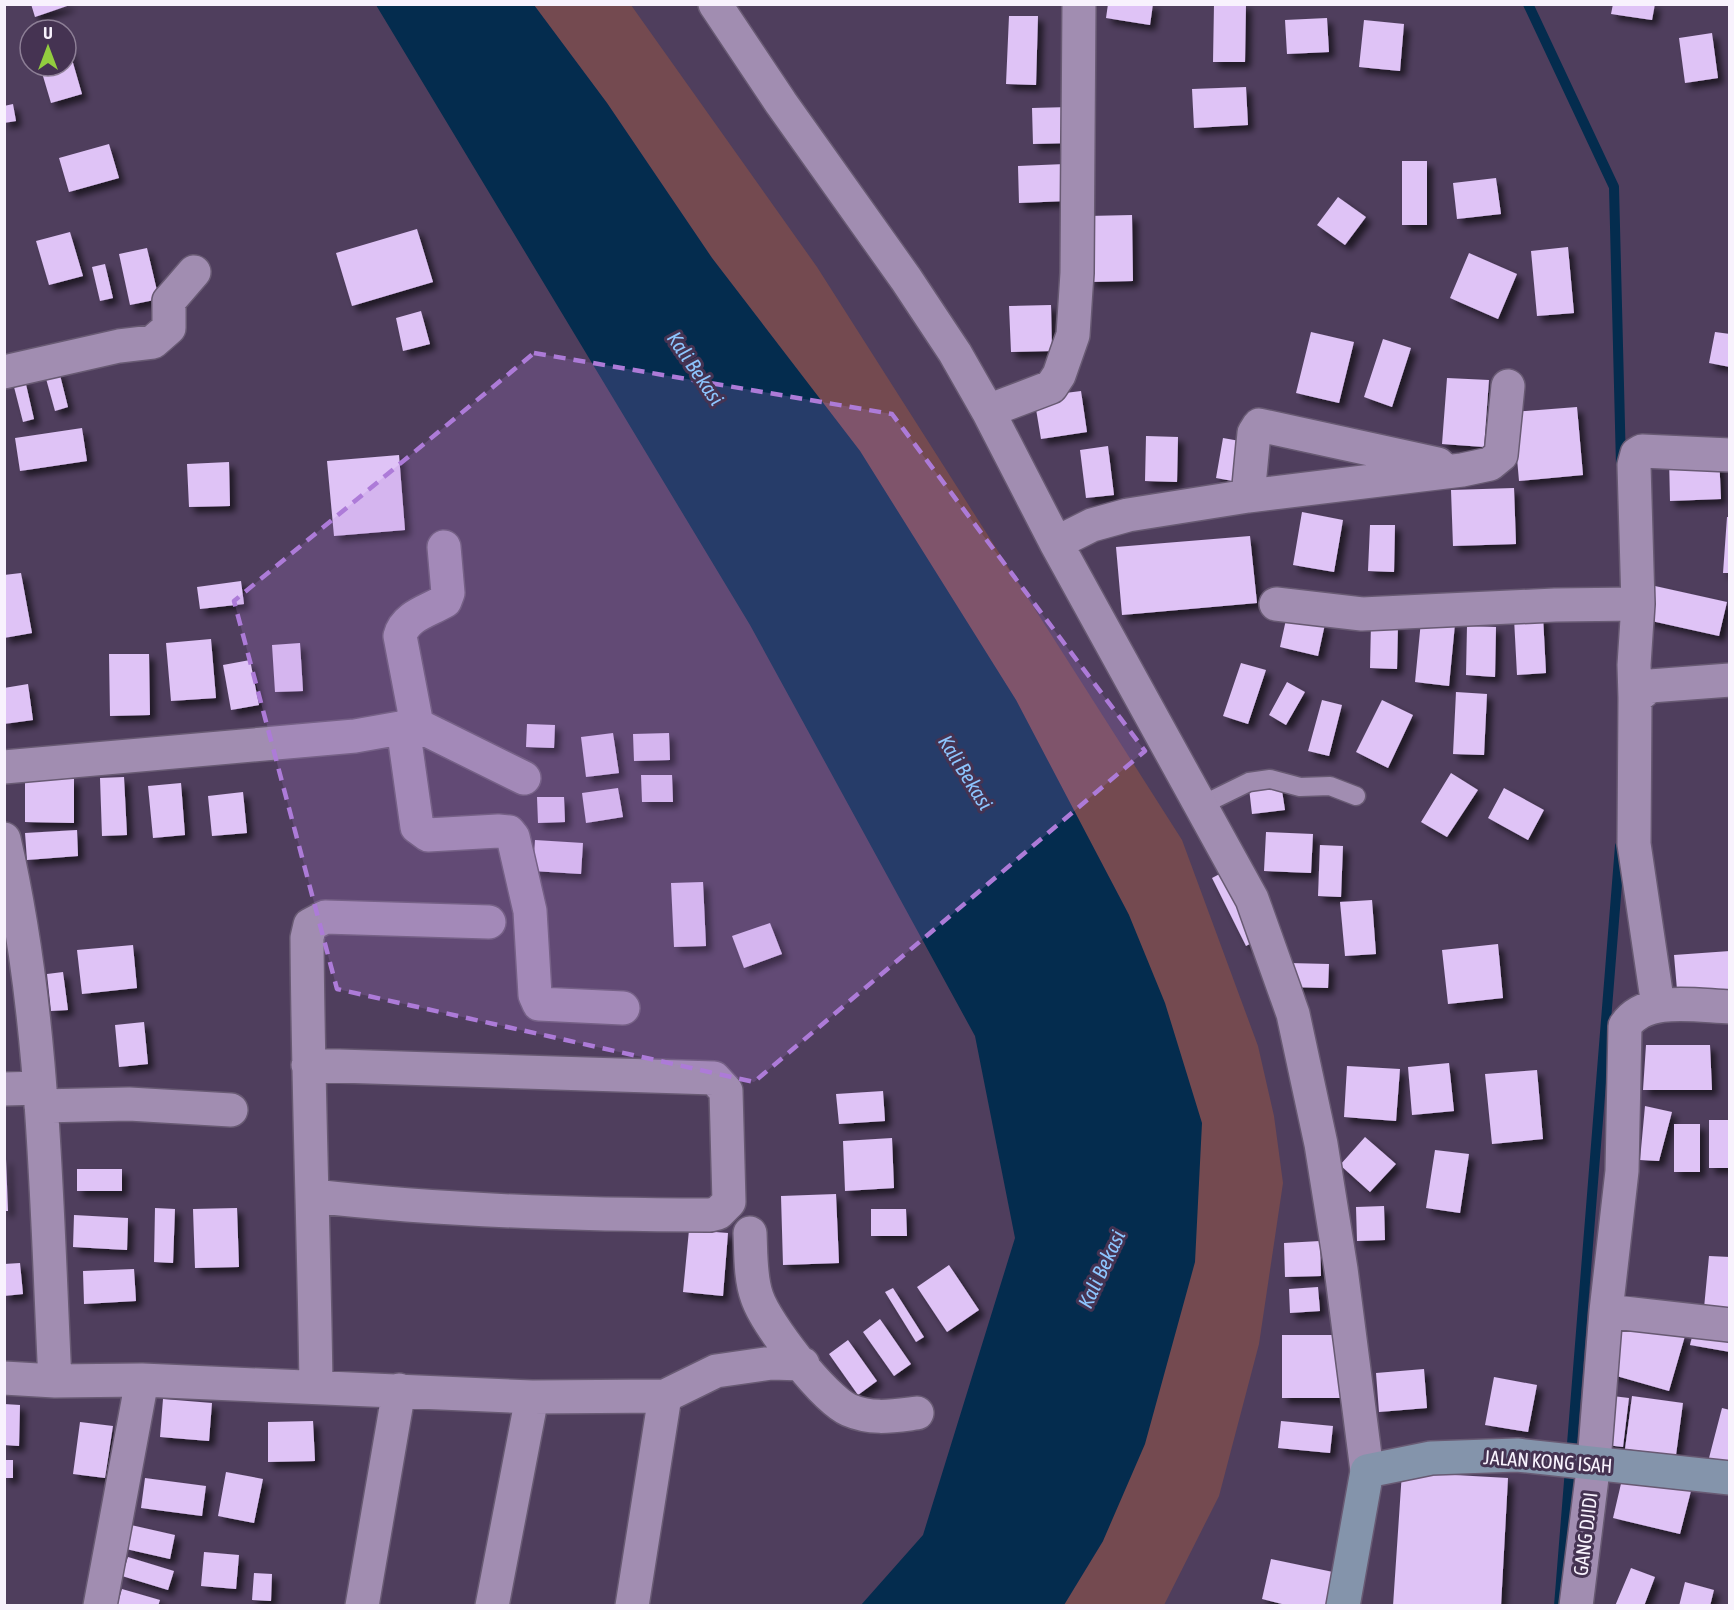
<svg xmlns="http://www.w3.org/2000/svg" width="1734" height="1610" font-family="'Asap Condensed',sans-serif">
<defs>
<filter id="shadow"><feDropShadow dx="5.5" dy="5.5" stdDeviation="3" flood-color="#0009"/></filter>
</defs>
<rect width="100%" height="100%" fill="#4f3e5d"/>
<path fill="#744a50" d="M534 5H631L817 267 1182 840 1258 1046 1274 1116 1283 1183 1259 1344 1219 1496 1164 1605H1064L1103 1541 1129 915 1016 700 860 451 712 258 607 103Z"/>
<path fill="#042c4e" d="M376 5H534L607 103 712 258 860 451 1016 700 1129 915 1165 1003 1202 1123 1195 1262 1145 1444 1103 1541 1064 1605H861L923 1535 1015 1238 975 1036 750 625Z"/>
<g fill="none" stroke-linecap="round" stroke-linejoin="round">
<path stroke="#042c4e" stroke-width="10" d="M1528 4 1614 187 1621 465
M1559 1606 1620 846"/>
</g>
<path fill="#dfc3f6" filter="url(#shadow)" d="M31 4H69L70 5 35 17Z
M1108 4H1153L1150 25 1106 18Z
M1214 4H1246L1245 62H1213Z
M1613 4H1655L1652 20 1611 14Z
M1009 16H1038L1036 85 1006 84Z
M1327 18 1329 52 1287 54 1285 20Z
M1364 20 1404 24 1400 71 1359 67Z
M1712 33 1718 78 1685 83 1679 38Z
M67 42 82 94 51 103 40 66H66Z
M1246 87 1248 125 1194 128 1192 89Z
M13 104 16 121 4 123V106Z
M1070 107 1072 143 1033 144 1032 108Z
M109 144 119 178 69 192 59 158Z
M1402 161H1427V225H1402Z
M1065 164 1067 201 1019 203 1018 166Z
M1496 178 1501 214 1457 219 1453 183Z
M1338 197 1366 217 1345 245 1317 225Z
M1132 215 1133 281 1090 282 1088 216Z
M417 229 433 282 352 306 336 253Z
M70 232 83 276 49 285 36 241Z
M1568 247 1574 313 1537 316 1531 251Z
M147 248 159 299 130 305 119 254Z
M1469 253 1517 274 1498 319 1450 298Z
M105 264 113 298 100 301 92 267Z
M1051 305 1052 351 1011 352 1009 306Z
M421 311 430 344 403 351 396 318Z
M1311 332 1354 342 1339 403 1296 393Z
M1715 332 1730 334V367L1709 363Z
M1383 339 1411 348 1392 407 1364 397Z
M59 371 68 407 55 411 45 375Z
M1447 378 1489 380 1484 447 1442 444Z
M25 380 34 419 23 422 13 383Z
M1081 391 1087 432 1041 439 1034 397Z
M1577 407 1583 475 1519 481 1513 412Z
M82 428 87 461 20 471 15 438Z
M1146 436 1178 437 1177 482 1145 481Z
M1223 438 1251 443 1244 483 1216 478Z
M1108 446 1114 495 1086 498 1080 450Z
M399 455 405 530 334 536 327 461Z
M1719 455 1721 499 1670 501 1669 457Z
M229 462 230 506 189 507 187 464Z
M1514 488 1516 544 1453 546 1451 490Z
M1302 512 1343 520 1334 572 1293 565Z
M1727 517H1730V573H1723Z
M1370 525H1395L1394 572 1368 571Z
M1250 536 1257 603 1122 615 1116 547Z
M21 573 32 633 4 638V575Z
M241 581 244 604 200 609 197 587Z
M1655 586 1727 602 1719 636 1647 620Z
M1287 615 1325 624 1318 656 1280 647Z
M1543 616 1546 673 1517 675 1514 618Z
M1421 621 1455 624 1449 686 1415 682Z
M1371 623 1398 624 1397 669 1370 668Z
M1467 626 1496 627 1495 677 1466 675Z
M211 639 216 698 171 701 166 643Z
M300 643 303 691 275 692 272 645Z
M109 654H149L150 715 110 716Z
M250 660 259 705 231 710 223 665Z
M1241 663 1266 670 1248 724 1223 716Z
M1287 682 1305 692 1286 725 1269 715Z
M28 684 33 720 4 724V688Z
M1456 692 1487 694 1484 755 1453 754Z
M1322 700 1342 705 1329 756 1308 751Z
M1382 700 1413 715 1388 768 1356 752Z
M527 724 555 725 554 748 526 747Z
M613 733 619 773 586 777 581 737Z
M669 733 670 760 634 761 633 734Z
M1451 773 1478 790 1447 837 1421 822Z
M641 775H672L673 802H642Z
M124 777 127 835 102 836 100 778Z
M25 778 74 779V823L25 822Z
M181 783 185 835 153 838 148 786Z
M1281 784 1285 810 1252 814 1249 788Z
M618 788 623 817 586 823 582 793Z
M1504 788 1544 810 1528 840 1488 818Z
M243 792 247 833 212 836 208 796Z
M537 797H564L565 822 538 823Z
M77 830 78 856 27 860 25 833Z
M1266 832 1313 834 1311 873 1264 871Z
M535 840 583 843 581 874 533 871Z
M1320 845 1343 846 1341 897 1318 896Z
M1229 869 1263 937 1246 946 1212 878Z
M703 882 706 946 674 947 671 883Z
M1372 900 1376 954 1345 956 1340 902Z
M770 923 782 954 744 968 732 936Z
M1498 944 1503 998 1448 1004 1442 950Z
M133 945 137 988 82 994 77 950Z
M1730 951V998L1678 1001 1674 955Z
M1289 963 1329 964 1328 988 1289 987Z
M63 972 68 1010 51 1011 47 974Z
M144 1022 148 1064 119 1067 115 1025Z
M1646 1045H1710L1712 1090H1643Z
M1449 1063 1454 1111 1412 1115 1408 1067Z
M1347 1066 1400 1069 1396 1121 1344 1117Z
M1537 1070 1543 1139 1492 1144 1485 1074Z
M883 1091 885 1121 839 1124 836 1094Z
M1645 1106 1672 1112 1659 1161 1640 1160Z
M1709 1120H1730V1168H1709Z
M1674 1124H1700V1172H1674Z
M1365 1137 1396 1164 1370 1192 1340 1165Z
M892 1138 894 1188 845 1191 843 1141Z
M1435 1150 1469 1154 1460 1213 1426 1208Z
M4 1159H6L8 1211H4Z
M77 1169H122V1191H77Z
M836 1194 839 1263 783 1265 781 1196Z
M1384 1206 1385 1240 1357 1241 1356 1207Z
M155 1208 175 1209 173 1263 154 1262Z
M237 1208 239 1267 195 1268 193 1209Z
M871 1209H906L907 1236H871Z
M74 1215 128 1218 127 1250 73 1247Z
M689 1230 728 1233 723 1296 683 1292Z
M1320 1241 1321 1276 1285 1277 1284 1243Z
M1709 1256 1730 1257V1309L1704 1308Z
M20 1263 23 1294 4 1296V1264Z
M949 1265 979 1310 947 1332 917 1287Z
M134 1269 136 1301 84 1304 83 1271Z
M1318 1287 1320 1311 1290 1313 1289 1289Z
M893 1288 924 1337 916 1342 885 1292Z
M1622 1318 1685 1336 1669 1391 1606 1373Z
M880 1319 911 1364 894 1376 863 1332Z
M1694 1329 1730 1336V1352L1690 1345Z
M1282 1335H1344V1398H1282Z
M848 1340 877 1381 858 1395 829 1354Z
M1424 1369 1427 1408 1379 1412 1376 1373Z
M1494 1377 1537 1385 1528 1432 1485 1425Z
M1604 1395 1629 1398 1623 1447 1598 1444Z
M1632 1396 1683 1403 1676 1455 1625 1449Z
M163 1399 212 1403 209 1441 160 1437Z
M4 1404 20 1405 19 1446 4 1445Z
M1722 1408 1730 1410V1463L1709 1458Z
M313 1421 315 1461 268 1462V1422Z
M1281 1421 1333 1426 1330 1453 1278 1448Z
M80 1422 113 1426 105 1478 73 1474Z
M4 1460H13V1478H4Z
M226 1472 263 1479 254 1523 218 1516Z
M1402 1472 1508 1478 1501 1606H1393Z
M1623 1475 1691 1491 1680 1534 1613 1518Z
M145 1478 206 1486 202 1516 141 1508Z
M131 1525 175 1535 170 1559 126 1549Z
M204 1552 239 1555 236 1589 201 1586Z
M128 1557 174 1571 168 1590 122 1576Z
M1271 1559 1333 1572 1326 1606H1290L1262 1599Z
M1631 1568 1655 1577 1644 1606H1615Z
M254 1573 272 1574 271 1601 252 1600Z
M1685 1582 1714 1590 1710 1606H1679Z
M122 1589 160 1600 158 1606H117Z"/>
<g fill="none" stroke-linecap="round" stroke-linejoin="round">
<g stroke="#685a73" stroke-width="21">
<path id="lane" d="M1200 806 1249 782 1270 779 1300 787 1330 786 1356 796"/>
</g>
<g stroke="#685a73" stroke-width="36">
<path id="street" d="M715 4 781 103 906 279 955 353 988 411 1056 543 1252 899 1293 1014 1321 1144 1341 1269 1367 1471
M4 372 119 346 153 342 169 328V301L194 272
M988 411 1051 387 1059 375 1073 335 1077 273 1079 4
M1730 455 1642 451 1637 454 1634 465 1638 604 1634 665 1635 698 1650 686 1730 680
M1248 496 1254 433 1259 425 1438 464
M1056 543 1092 525 1128 515 1248 496 1462 470 1490 464 1501 455 1508 386
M1276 604 1362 614 1555 605 1638 604
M1635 698 1634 844 1658 1006
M417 725 400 636C405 616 428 611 445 601L448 593 444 547
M403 727 417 827 428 835 498 831 509 832 513 837 530 911 535 995 539 1004 623 1008
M4 767 355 736 417 725 524 778
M4 839C45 1016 46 1200 55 1381
M308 1065 714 1078 726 1091 729 1202 718 1213 710 1215C578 1215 445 1211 313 1196
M4 1089 40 1088
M41 1106 129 1104 231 1110
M750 1233C751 1253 750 1278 757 1297 766 1324 824 1399 849 1410 872 1420 893 1416 917 1413
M1606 1311 1730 1325
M4 1378 55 1381 142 1380 532 1397 665 1396 716 1371 772 1363 803 1364
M316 1387C314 1237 308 1088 307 938L310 925 325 917 489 922
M100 1606 142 1380
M362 1606 399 1390
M492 1606 532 1397
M632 1606 665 1396
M1576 1606 1594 1462 1606 1311 1622 1171 1625 1026C1645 995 1697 1006 1730 1007"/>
</g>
<g stroke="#685a73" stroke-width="36">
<path id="secondary" d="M1343 1606 1367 1471 1431 1458 1517 1455 1730 1478"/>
</g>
<use href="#lane" stroke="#a18db1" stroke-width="18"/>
<use href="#street" stroke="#a18db1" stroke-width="33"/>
<use href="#secondary" stroke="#8494ab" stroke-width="33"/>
</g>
<path fill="#ad7bd8" fill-opacity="0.2" stroke="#ad7bd8" stroke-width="4.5" stroke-dasharray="12 8" stroke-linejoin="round" d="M534 353 892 414 1145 751 754 1082 337 989 234 601Z"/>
<g text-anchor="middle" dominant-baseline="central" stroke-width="6" stroke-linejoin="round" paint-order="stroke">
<g font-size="20" fill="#f8f2fd" stroke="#453352">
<text transform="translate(1548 1461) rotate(4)">JALAN KONG ISAH</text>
<text transform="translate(1585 1534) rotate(-83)">GANG DJIDI</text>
</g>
<g font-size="21" font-style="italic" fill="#8dc5fe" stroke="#453352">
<text transform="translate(696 368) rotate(56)">Kali Bekasi</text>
<text transform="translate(966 772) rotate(58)">Kali Bekasi</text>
<text transform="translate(1101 1269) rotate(-65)">Kali Bekasi</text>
</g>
</g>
<rect width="1734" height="1610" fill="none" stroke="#f8f2fd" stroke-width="12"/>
<g transform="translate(48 48)"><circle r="28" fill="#453352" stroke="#8d7f96" stroke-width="1.5"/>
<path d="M0-4.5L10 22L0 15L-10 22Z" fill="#92cd3f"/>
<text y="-9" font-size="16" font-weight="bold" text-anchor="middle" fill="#f8f2fd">U</text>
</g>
</svg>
